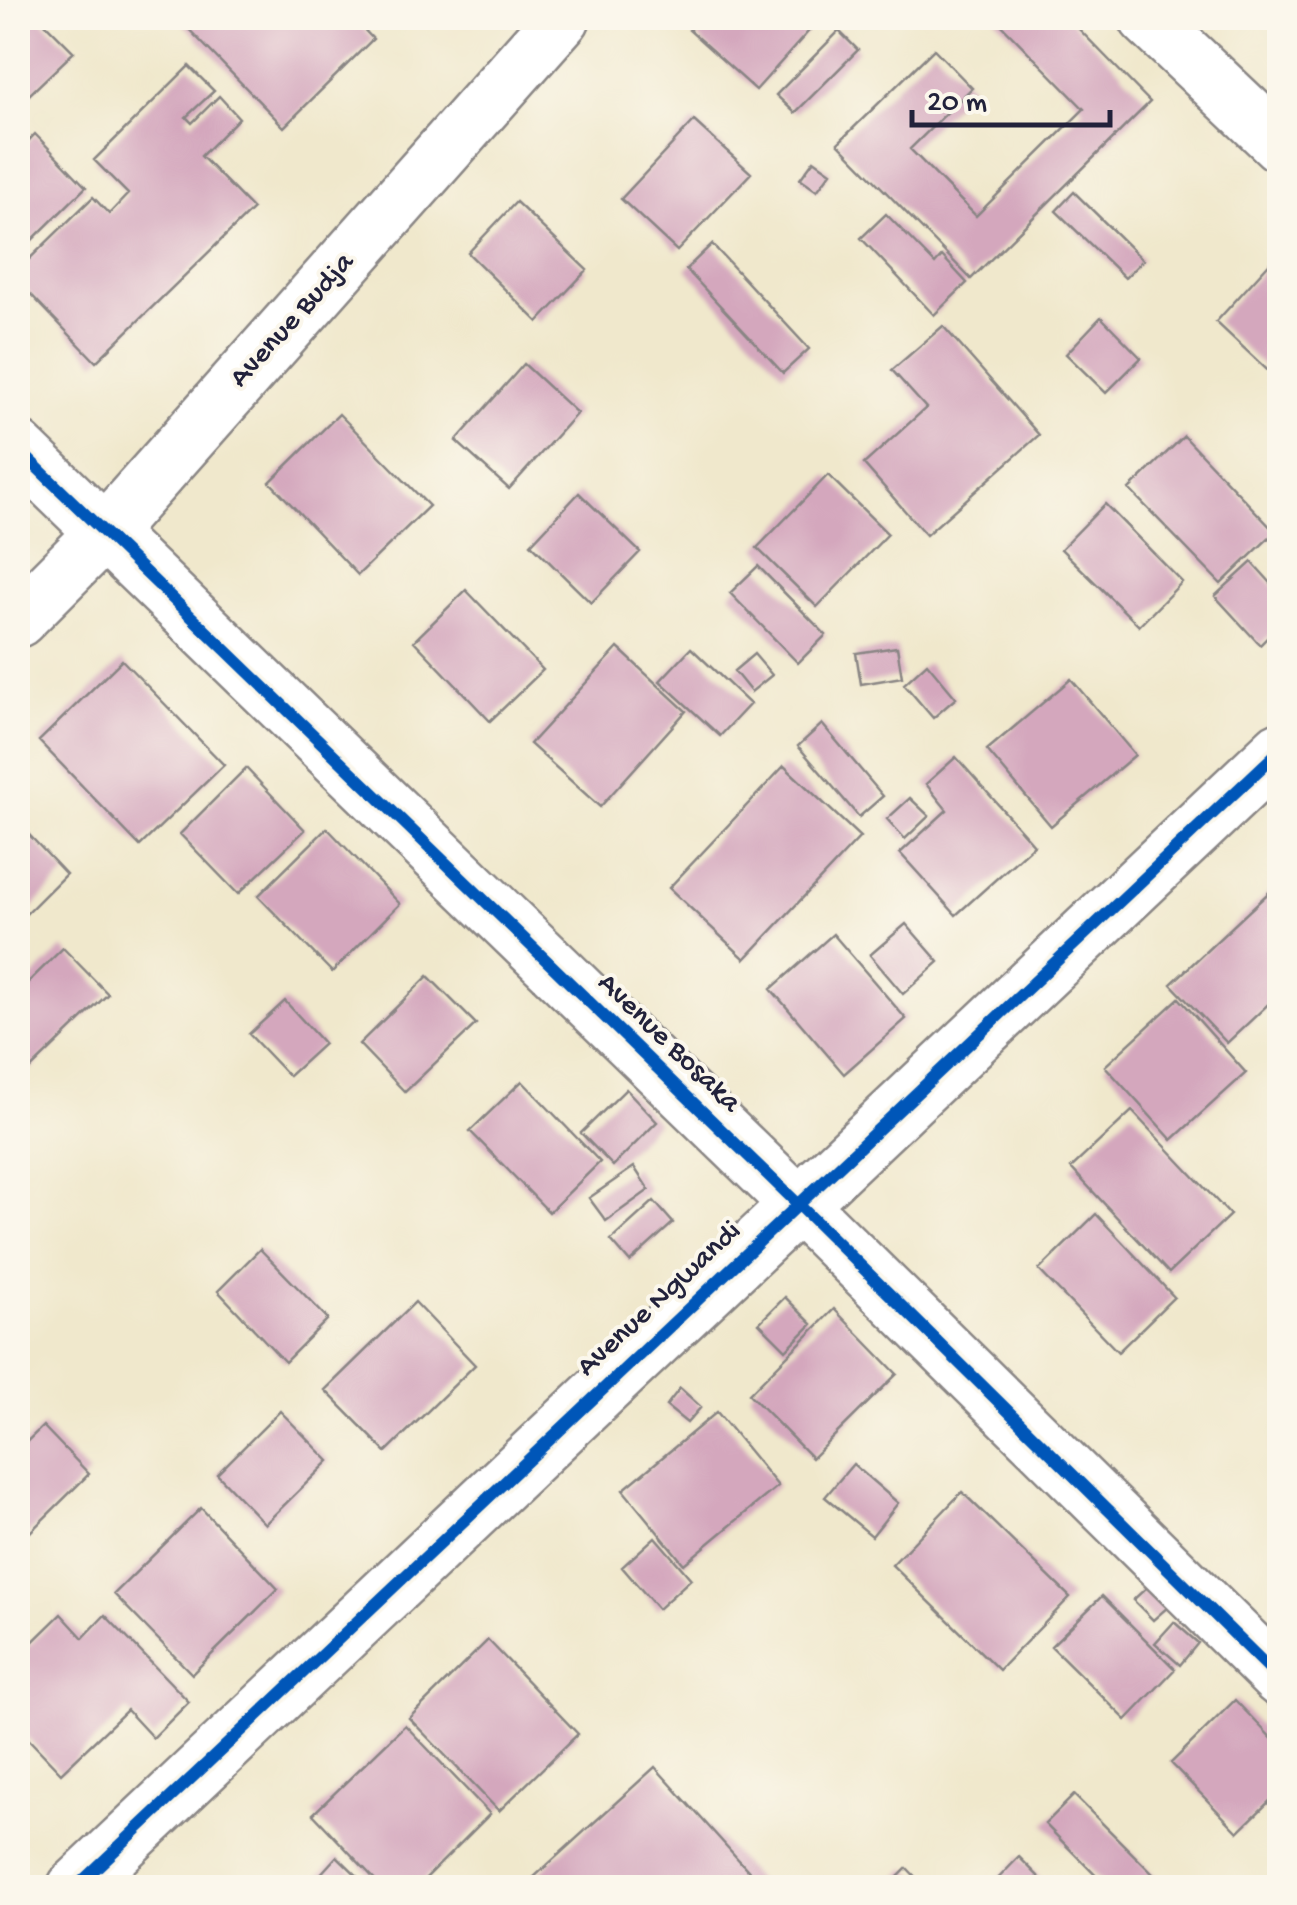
<svg xmlns="http://www.w3.org/2000/svg" width="1297" height="1905" font-family="'Gochi Hand',sans-serif">
<rect width="100%" height="100%" fill="#fbf7ec"/>
<filter id="ink" filterUnits="userSpaceOnUse"><feTurbulence type="fractalNoise" baseFrequency=".01" numOctaves="2"/><feDisplacementMap in="SourceGraphic" scale="20" xChannelSelector="R" yChannelSelector="G"/><feConvolveMatrix kernelMatrix="1 2 1 2 8 2 1 2 1" color-interpolation-filters="sRGB"/></filter>
<filter id="wash" filterUnits="userSpaceOnUse"><feTurbulence type="fractalNoise" baseFrequency=".0048" numOctaves="4" result="noise"/><feDisplacementMap in="SourceGraphic" scale="40" xChannelSelector="R" yChannelSelector="G"/><feGaussianBlur stdDeviation="2.25" result="paint"/><feColorMatrix in="noise" values="0 0 0 0 0 0 0 0 0 0 0 0 0 0 0 0 0 1.4 0 .05"/><feComposite in="paint" operator="in"/></filter>
<g filter="url(#wash)">
<rect width="100%" height="100%" fill="#f0e8cc"/>
<g id="blocks">
<path fill="#d4a7bd" d="M18 18H40L74 52 28 96 18 85Z
M178 18H353L373 39 284 127Z
M700 18H808L815 24 756 90 689 30Z
M995 18H1068L1150 102 971 279 838 143 934 49 972 88 910 149 976 216 1084 109Z
M839 31 858 50 795 113 776 95Z
M189 66 214 91 186 117 192 123 219 96 239 118 201 156 253 209 96 362 18 281V270L93 197 109 214 128 194 94 160Z
M694 121 751 173 677 251 621 199Z
M35 134 86 187 18 254V152Z
M814 160 831 172 817 191 800 179Z
M1074 192 1143 260 1125 278 1056 211Z
M516 202 587 270 538 322 468 253Z
M886 214 935 264 942 256 967 283 934 315 861 238Z
M712 244 809 349 783 373 686 269Z
M1277 255 1279 257V381L1216 322Z
M1101 317 1141 358 1106 393 1066 354Z
M943 326 1039 435 926 535 864 464 926 408 892 370Z
M524 364 577 413 509 489 456 441Z
M339 414 429 506 358 575 270 482Z
M1184 436 1275 532 1221 584 1129 489Z
M828 475 888 534 817 607 757 548Z
M579 493 640 552 591 603 531 544Z
M1105 504 1182 582 1139 626 1061 549Z
M1252 562 1279 592V626L1260 645 1215 596Z
M758 566 826 635 798 663 730 593Z
M466 590 543 670 490 721 414 641Z
M897 647 902 677 861 684 856 653Z
M618 648 686 711 600 807 530 744Z
M691 648 750 704 720 736 660 681Z
M754 654 772 675 751 692 734 671Z
M122 660 224 765 140 846 39 741Z
M927 663 956 698 933 718 904 684Z
M1071 679 1135 755 1051 826 987 750Z
M822 724 883 796 859 817 798 746Z
M956 757 1034 845 956 915 900 853 947 810 926 784Z
M784 766 860 837 745 959 669 888Z
M246 768 305 830 238 894 180 834Z
M910 798 929 816 905 839 887 819Z
M18 823 66 874 25 915 18 907Z
M327 828 400 904 332 972 258 896Z
M1279 883V994L1227 1043 1171 984Z
M906 924 939 962 903 994 870 955Z
M833 934 906 1019 844 1074 771 989Z
M63 948 108 994 20 1079 18 992Z
M428 976 476 1024 405 1092 359 1044Z
M1179 998 1246 1073 1172 1140 1105 1066Z
M285 1001 324 1044 289 1076 249 1034Z
M522 1081 600 1162 549 1212 470 1131Z
M626 1089 657 1122 613 1166 581 1133Z
M1132 1111 1230 1215 1169 1273 1071 1168Z
M634 1167 649 1190 606 1221 589 1198Z
M654 1201 673 1223 630 1262 611 1240Z
M1096 1214 1174 1297 1118 1352 1039 1270Z
M260 1249 328 1319 285 1362 218 1291Z
M785 1297 812 1324 786 1350 759 1323Z
M415 1302 475 1365 386 1452 325 1390Z
M834 1309 897 1374 812 1458 749 1394Z
M680 1388 701 1407 687 1423 666 1406Z
M280 1411 329 1461 265 1524 217 1474Z
M717 1412 778 1486 684 1564 623 1490Z
M43 1426 89 1474 18 1544V1450Z
M853 1464 898 1503 872 1536 825 1497Z
M962 1492 1070 1597 999 1670 892 1565Z
M201 1508 278 1589 192 1674 114 1594Z
M655 1537 691 1579 658 1609 622 1567Z
M1156 1579 1176 1600 1153 1620 1133 1600Z
M1102 1596 1175 1669 1126 1720 1051 1646Z
M61 1614 83 1638 105 1615 189 1702 153 1738 127 1710 61 1773 18 1728V1656Z
M1174 1622 1198 1643 1180 1665 1155 1643Z
M488 1640 578 1734 499 1811 409 1718Z
M1235 1700 1279 1746V1792L1238 1832 1171 1763Z
M405 1725 490 1814 416 1888H383L313 1814Z
M655 1767 764 1888H522Z
M1074 1795 1161 1882 1156 1888H1108L1045 1824Z
M337 1856 370 1888H308Z
M1019 1857 1050 1888H989Z
M907 1868 926 1888H887Z
M1219 1876 1230 1888H1207Z"/>
</g>
</g>
<g filter="url(#ink)">
<use href="#blocks" fill-opacity="0" stroke="#898584" stroke-width="2.5"/>
<g fill="none" stroke-linecap="round" stroke-linejoin="round">
<g stroke="#898584" stroke-width="60">
<path id="minor" d="M1147 18 1280 144
M18 449 798 1204 1280 1679
M18 619 103 534 562 18
M75 1888 1280 750"/>
</g>
<use href="#minor" stroke="#fff" stroke-width="55"/>
<g stroke="#fbf7ec" stroke-width="19">
<path id="cycleway" d="M18 449 798 1204 1280 1679
M75 1888 1280 750"/>
</g>
<use href="#cycleway" stroke="#0057b8" stroke-width="12"/>
</g>
</g>
<g text-anchor="middle" dominant-baseline="central" stroke-width="8" stroke-linejoin="round" paint-order="stroke">
<g font-size="30" fill="#22223b" stroke="#fbf7ec">
<text transform="translate(293 321) rotate(-48)">Avenue Budja</text>
<text transform="translate(668 1044) rotate(44)">Avenue Bosaka</text>
<text transform="translate(660 1300) rotate(-43)">Avenue Ngwandi</text>
</g>
</g>
<rect width="1297" height="1905" fill="none" stroke="#fbf7ec" stroke-width="60"/>
<path d="M912 110v15h198v-15" fill="none" stroke="#22223b" stroke-width="5"/>
<text x="927" y="110" font-size="30" fill="#22223b" stroke="#fbf7ec" stroke-width="8" paint-order="stroke">20 m</text>
</svg>
